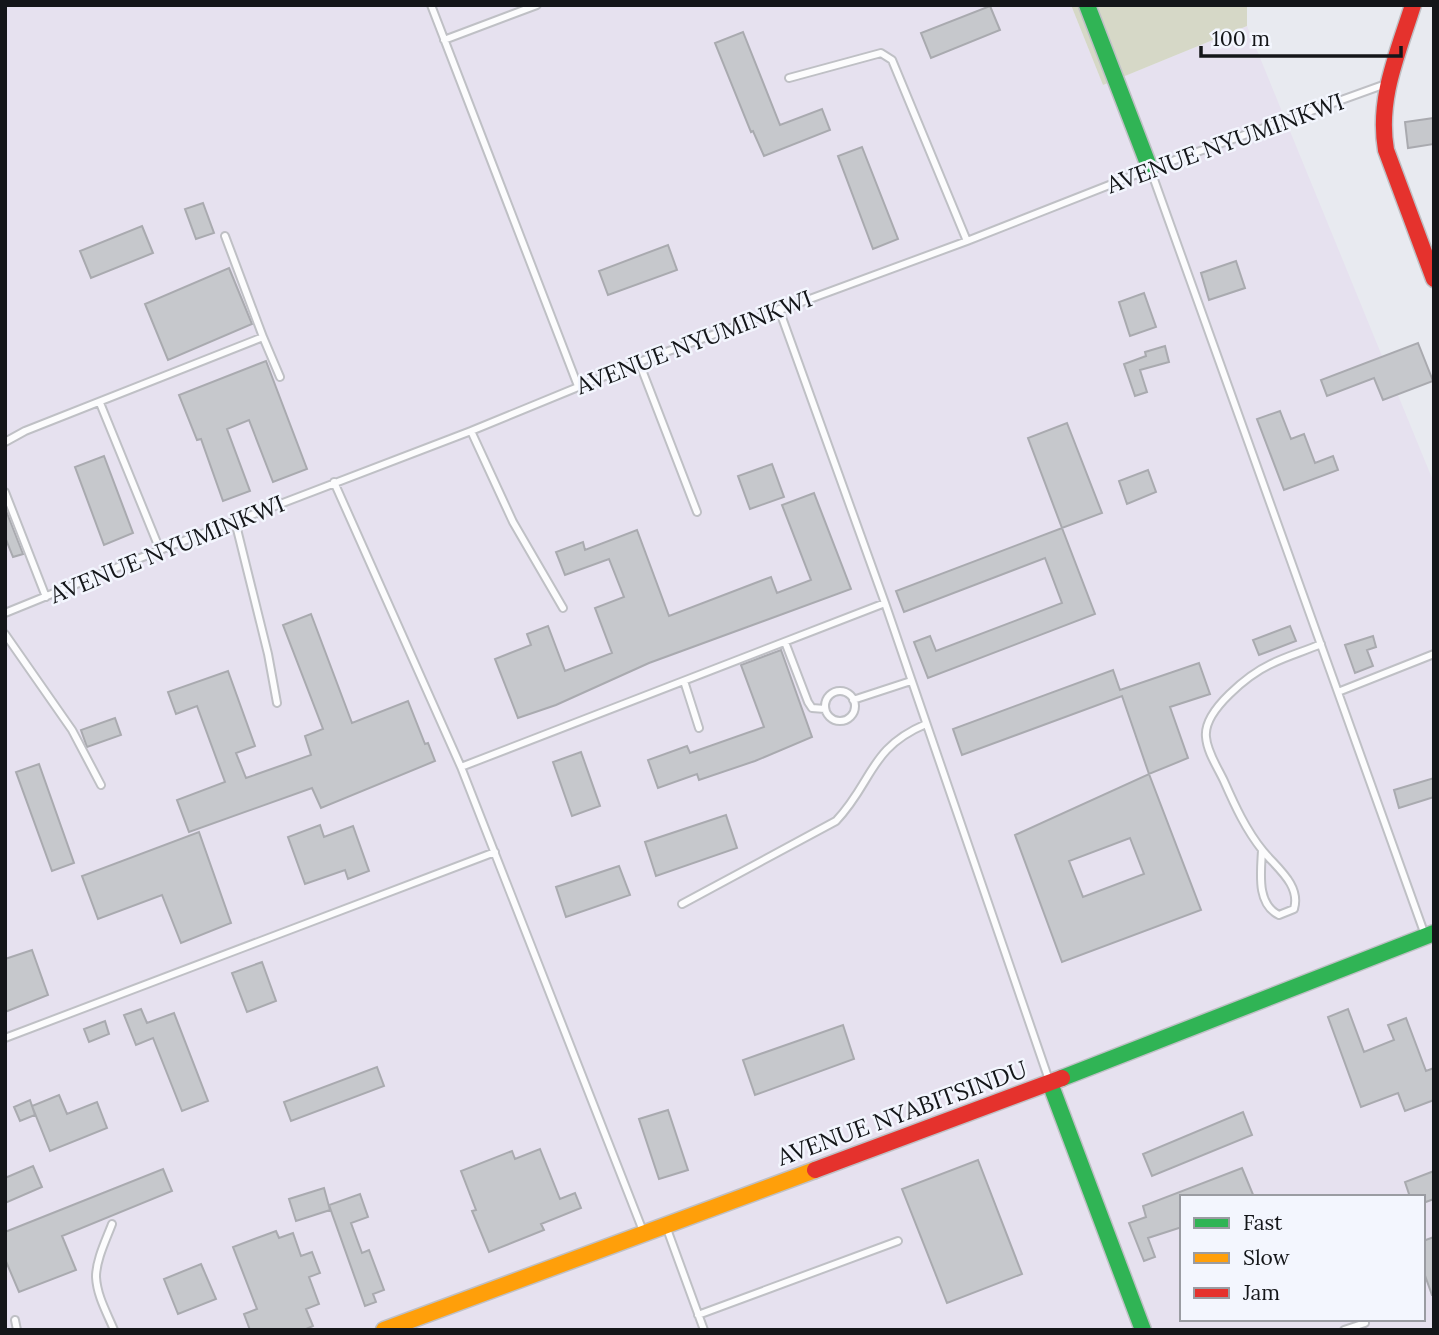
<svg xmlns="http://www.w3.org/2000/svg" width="1439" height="1335" font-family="Lora,serif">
<rect width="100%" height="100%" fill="#e8eaf0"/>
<path fill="#e6e1ef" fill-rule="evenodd" d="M5 5H1071L1103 85 1247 26 1434 483V1330H5ZM1182 1197H1423V1319H1182Z"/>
<path fill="#d6d8c7" d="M1071 5H1247V26L1103 85Z"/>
<path fill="#c6c8cc" stroke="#a9aaaf" stroke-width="2" fill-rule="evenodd" d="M990 6 1000 30 931 58 921 33Z
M743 32 780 125 822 109 830 130 764 156 753 131 751 132 715 43Z
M1434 118V144L1408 148 1405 122Z
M862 147 898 239 873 249 838 156Z
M203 203 214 233 196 239 185 209Z
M142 226 153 253 91 278 80 251Z
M668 245 677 270 608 295 599 271Z
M1236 261 1245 288 1209 300 1201 273Z
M229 268 252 324 168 360 145 304Z
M1144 293 1156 327 1130 336 1119 302Z
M1418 343 1433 381 1383 400 1374 378 1327 396 1321 380Z
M1165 346 1169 362 1140 370 1147 392 1135 396 1124 364 1146 356 1145 352Z
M266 361 307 469 273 482 249 420 227 429 250 491 223 501 201 439 197 440 179 395Z
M1280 411 1291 439 1304 434 1315 463 1333 456 1338 470 1284 490 1257 419Z
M1067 423 1102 513 1062 528 1028 438Z
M104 456 133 533 104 545 75 467Z
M772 464 784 497 750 509 738 476Z
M1148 470 1156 492 1127 504 1119 481Z
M814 493 851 589 649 663 556 705 518 718 495 659 531 645 527 634 548 626 565 671 612 653 595 608 624 597 609 559 565 575 556 552 583 542 585 550 637 530 669 616 771 577 777 593 811 580 782 505Z
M5 508 23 554 13 557 5 537Z
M1062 528 1095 614 928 678 914 642 930 636 936 651 1062 603 1045 558 904 612 896 591Z
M311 614 352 723 408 701 425 744 428 743 435 761 321 808 312 788 189 832 177 800 225 782 197 706 176 714 168 692 228 671 255 746 236 753 246 778 311 755 305 736 323 729 283 625Z
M1290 626 1296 641 1259 655 1253 640Z
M1373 636 1376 647 1367 650 1373 666 1355 673 1345 645Z
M781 650 812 737 755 761 699 780 697 774 658 788 648 760 687 746 690 753 764 727 741 665Z
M1199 663 1210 694 1170 707 1188 758 1149 774 1122 696 962 755 953 729 1113 670 1120 690Z
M115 718 121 735 87 747 81 730Z
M581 752 600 806 572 816 553 762Z
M39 764 74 863 52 871 16 772Z
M1149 774 1201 910 1062 962 1015 835ZM1130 838 1144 874 1083 897 1069 861Z
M1434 778V797L1399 808 1394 790Z
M726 815 737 848 656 876 645 842Z
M320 825 324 837 353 826 369 871 348 879 345 870 305 884 288 837Z
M199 832 231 923 181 943 162 895 98 919 82 876Z
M619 866 630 895 566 917 556 887Z
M32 950 48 995 5 1012V959Z
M262 962 276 1001 247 1012 232 973Z
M141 1009 147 1023 174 1013 208 1101 182 1111 153 1038 136 1045 124 1015Z
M1348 1009 1364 1052 1394 1040 1388 1025 1406 1018 1426 1071 1434 1068V1100L1405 1111 1398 1093 1361 1107 1328 1017Z
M105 1021 109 1034 89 1042 84 1029Z
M843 1025 854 1059 755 1095 743 1060Z
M377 1067 384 1086 291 1121 284 1102Z
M59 1095 67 1114 97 1102 107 1128 50 1151 32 1106Z
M30 1100 35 1115 20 1121 14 1107Z
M668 1110 688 1170 659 1179 639 1119Z
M1243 1112 1252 1135 1152 1176 1143 1154Z
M540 1149 560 1199 575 1193 581 1208 541 1224 544 1230 489 1252 472 1211 476 1210 461 1171 512 1151 515 1159Z
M978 1160 1022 1274 947 1303 902 1189Z
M33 1166 42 1187 5 1203V1178Z
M1242 1168 1254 1197H1182V1227L1148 1238 1155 1257 1144 1261 1129 1223 1146 1217 1143 1206Z
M163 1169 172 1191 62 1236 76 1270 19 1292 5 1259V1232Z
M1434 1171V1199L1423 1203V1197H1410L1405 1182Z
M324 1188 330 1210 296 1221 289 1199Z
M360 1194 368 1217 351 1223 362 1253 369 1250 384 1290 373 1294 376 1302 365 1306 329 1205Z
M276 1231 279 1238 293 1233 301 1256 312 1252 320 1273 309 1277 319 1304 306 1309 313 1326 304 1330H250L244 1314 257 1309 233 1247Z
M1434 1237V1295H1432L1423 1270V1241Z
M201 1264 216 1299 178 1314 164 1279Z"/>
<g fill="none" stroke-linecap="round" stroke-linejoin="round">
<g stroke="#bfc0c5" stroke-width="10">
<path id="lane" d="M431 5 578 386
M444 40 537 5
M789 78 881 53 892 60 967 241
M1151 171 1425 935
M779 309 885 603 1049 1080
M263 337 280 377
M639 362 697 512
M100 403 160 550
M471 431 513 522 563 608
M5 442 25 431 263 337 225 236
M334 482 461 767 643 1231
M5 492 46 597
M235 521 268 654 277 703
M5 613 160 550 471 431 639 362 967 241 1150 169 1383 85
M5 634 72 730 101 785
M785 642 808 702 812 708 825 709
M684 681 699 728
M825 706a15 15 0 1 1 30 0a15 15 0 1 1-30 0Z
M1338 692 1434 654
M853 700 911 681
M461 767 885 603
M1262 850C1261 872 1256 904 1279 915L1294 909C1301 885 1277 868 1263 851 1246 830 1235 806 1224 781 1218 768 1207 752 1206 737 1203 710 1250 674 1271 664 1287 656 1305 651 1321 644
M682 904 836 821C873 782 869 748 926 724
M5 1038 495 852
M112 1224C106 1240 96 1260 96 1277 97 1296 107 1313 114 1330
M667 1229 704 1330
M698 1315 898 1241
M15 1320 17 1330
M1344 1330 1365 1323"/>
</g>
<g stroke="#bfc0c5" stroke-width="19">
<path id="fast" d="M1087 5 1150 169
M1062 1078 1434 933
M1050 1083 1143 1330"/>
</g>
<g stroke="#bfc0c5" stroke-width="19">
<path id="slow" d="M384 1330 815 1170"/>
</g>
<g stroke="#bfc0c5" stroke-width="19">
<path id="jam" d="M1413 5C1398 53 1377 99 1386 150L1434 279
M815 1170 1062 1078"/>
</g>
<use href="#lane" stroke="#fcfcfd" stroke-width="6"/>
<use href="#fast" stroke="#30b455" stroke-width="16"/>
<use href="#slow" stroke="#ff9f0a" stroke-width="16"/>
<use href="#jam" stroke="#e5322d" stroke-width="16"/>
</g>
<g text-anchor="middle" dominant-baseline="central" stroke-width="5" stroke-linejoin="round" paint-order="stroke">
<g font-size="24" fill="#141619" stroke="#f3f6fe">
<text transform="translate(1225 143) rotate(-20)">AVENUE NYUMINKWI</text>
<text transform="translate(694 342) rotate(-21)">AVENUE NYUMINKWI</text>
<text transform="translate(167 549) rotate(-22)">AVENUE NYUMINKWI</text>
<text transform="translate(902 1113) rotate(-20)">AVENUE NYABITSINDU</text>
</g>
</g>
<rect width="1439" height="1335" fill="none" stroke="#141619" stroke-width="14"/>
<rect x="1180" y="1195" width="245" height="126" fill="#f3f6fe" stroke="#9a9ca2" stroke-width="2"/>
<rect x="1194" y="1218" width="35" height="10" fill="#30b455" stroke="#9a9ca2" stroke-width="2"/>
<text x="1243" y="1230" font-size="21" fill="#141619">Fast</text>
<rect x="1194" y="1253" width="35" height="10" fill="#ff9f0a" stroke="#9a9ca2" stroke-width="2"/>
<text x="1243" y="1265" font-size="21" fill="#141619">Slow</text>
<rect x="1194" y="1288" width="35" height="10" fill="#e5322d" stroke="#9a9ca2" stroke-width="2"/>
<text x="1243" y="1300" font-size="21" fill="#141619">Jam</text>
<path d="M1201 46v10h200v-10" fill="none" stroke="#141619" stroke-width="3.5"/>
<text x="1212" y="46" font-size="21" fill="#141619" stroke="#f3f6fe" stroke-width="5" paint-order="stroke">100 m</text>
</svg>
